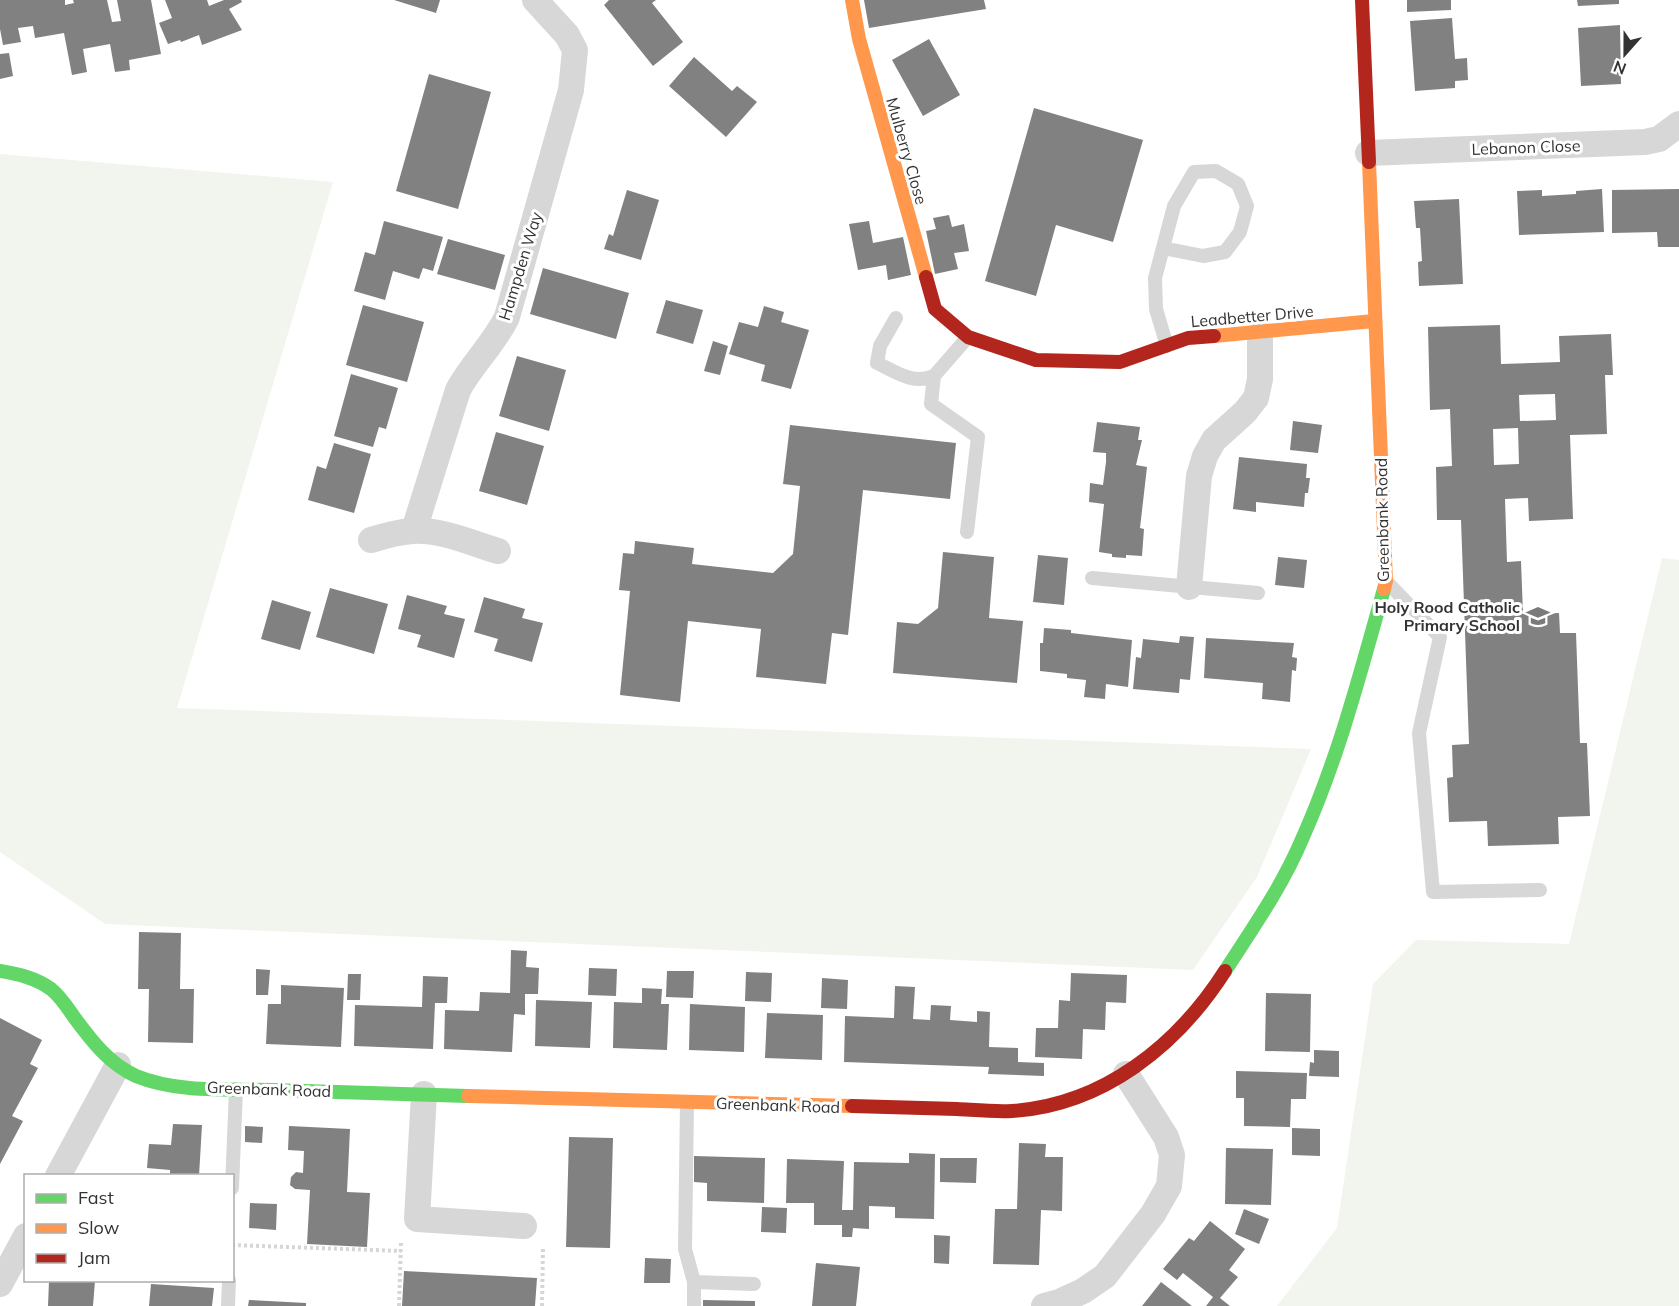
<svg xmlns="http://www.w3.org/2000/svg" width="1679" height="1306" font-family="Mulish,sans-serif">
<rect width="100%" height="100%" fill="#fff"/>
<path fill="#f1f5ed" d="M0 154 333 182 177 708 1311 749 1257 877 1193 970 105 924 0 852Z
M1662 558 1679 560V1306H1277L1337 1228 1373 984 1416 940 1569 944Z"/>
<path fill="#818181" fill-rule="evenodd" d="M0 0H65V5L74 3 73 0H107L112 22 121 21 117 0H151L161 54 129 60 130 70 115 72 110 44 83 49 87 72 72 75 64 33 35 38 33 26 18 28 21 42 3 45 0 29Z
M165 0H207L209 6 224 0H241L242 2 229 9 242 30 202 45 199 35 181 42 180 40 168 44 159 23 172 18Z
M394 0H440L436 13Z
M609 0H656L652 3 683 42 653 66 604 5Z
M864 0H984L986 9 869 28Z
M1407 0H1451V10L1407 12Z
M1577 0H1619V4L1578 6Z
M1452 18 1455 59 1467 58 1468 80 1455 81V88L1415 91 1410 21Z
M1620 25 1621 84 1581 86 1578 28Z
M929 39 960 95 923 116 892 60Z
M9 53 13 76 0 79V54Z
M694 57 732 91 737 86 757 102 726 137 669 86Z
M429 74 491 92 458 209 396 191Z
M1034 108 1143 140 1113 242 1056 225 1036 296 985 281Z
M1602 189 1604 232 1519 235 1517 191 1542 190V196L1576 194V191Z
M1679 189V247H1658L1657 232 1612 233V190Z
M627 190 659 200 641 260 604 249 609 234 613 236Z
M1459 199 1463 284 1419 286 1418 262 1422 261 1420 228H1416L1414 201Z
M949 215 952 227 964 224 969 251 954 253 958 269 935 274 926 231 936 229 933 218Z
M384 221 443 237 433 271 423 268 419 279 393 271 385 300 354 291 365 252 375 255Z
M869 221 873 243 903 237 911 275 888 280 886 265 858 270 849 224Z
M448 239 505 255 495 290 437 274Z
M543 268 629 293 616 339 530 314Z
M666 300 703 310 693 344 656 333Z
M363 305 424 322 407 382 346 365Z
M764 306 784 312 781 322 809 330 791 389 761 381 765 365 729 354 739 322 758 327Z
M1500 325 1501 364 1560 362 1559 336 1611 334 1613 375H1605L1607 434 1570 435 1573 519 1529 521 1528 498 1505 499 1507 562 1521 561 1523 614 1559 613 1560 633H1576L1580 743H1587L1590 816 1558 817 1559 844 1488 846 1487 821 1449 822 1447 778 1453 777 1452 745 1469 744 1461 520H1437L1436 467 1452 466 1450 409 1430 410 1428 327ZM1555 394 1556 420 1520 421 1519 395ZM1518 428 1519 464 1494 465 1493 429Z
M713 341 728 346 720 375 704 371Z
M517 356 566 370 549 431 499 416Z
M351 374 398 388 386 429 379 427 373 447 334 436Z
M1293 421 1322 425 1318 453 1290 450Z
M1097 422 1140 427 1138 440H1142L1136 465 1147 467 1140 528 1144 529 1142 556 1126 555V558L1112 557V554L1099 552 1104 504 1089 502 1090 483 1103 485 1106 462V453L1093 452Z
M790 425 956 443 950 499 863 490 848 635 832 633 826 684 756 677 761 629 688 621 680 702 620 695 630 591 619 590 623 553 634 554 635 541 694 548 692 564 773 573 793 554 800 486 783 484Z
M496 432 544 446 527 505 479 491Z
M334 443 371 454 354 513 308 500 317 466 326 469Z
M1239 457 1307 464 1306 478H1310L1308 493H1305L1304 507 1256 502V512L1233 509Z
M943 552 994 557 989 618 1023 621 1017 683 893 673 897 622 918 624 938 608Z
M1038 555 1068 558 1064 605 1033 602Z
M1278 557 1307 560 1304 588 1275 585Z
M330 588 388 604 374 654 316 637Z
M407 595 447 606 444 614 465 619 454 658 417 647 421 635 398 629Z
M484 597 525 609 522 618 543 623 532 662 494 651 498 639 474 632Z
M272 600 311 612 300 650 261 639Z
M1044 628 1071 630V633L1132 640 1128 687 1106 684 1105 699 1084 697 1086 680 1067 678V674L1040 671V643H1043Z
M1180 636 1194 637 1190 680 1180 679 1179 693 1133 689 1136 657 1141 658 1143 639 1179 643Z
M1206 638 1294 643 1292 657 1297 658 1296 671 1292 670 1290 702 1262 699 1263 683 1204 678Z
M139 932 181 933 180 989H194L193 1043 148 1042 149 989H138Z
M511 950 527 951 526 967 539 968 538 994H525V1015L514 1014 512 1052 444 1049 445 1010 479 1011 480 992 510 993Z
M589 968 617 969 616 996 588 995Z
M256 969 270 970 268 995H256Z
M667 971H694L693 998 666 997Z
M746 972 772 973 771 1002 745 1001Z
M1071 973 1127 975 1126 1003 1106 1002 1105 1030 1083 1029 1082 1059 1035 1057 1036 1028H1058L1059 1000 1070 1001Z
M348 974H361L360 1000H347Z
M423 976 448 977 447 1003H435L433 1049 354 1046 355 1005 422 1007Z
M822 978 848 980 847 1009 821 1008Z
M281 985 344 988 341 1047 266 1044 268 1004H281Z
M895 986 915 987 913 1019 930 1020 931 1005 951 1006 950 1020 977 1022V1011L990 1012 989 1047 1018 1048V1062L1044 1063V1076L988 1074 989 1067 844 1062 845 1016 894 1018Z
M642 988 662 989 661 1004H669L667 1050 613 1048 614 1002 642 1003Z
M1266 993 1311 994 1310 1052 1265 1051Z
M536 1000 592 1002 590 1048 535 1046Z
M690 1004 745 1007 744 1052 689 1050Z
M767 1013 823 1015 822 1060 765 1058Z
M0 1018 42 1040 30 1064 38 1068 12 1116 23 1121 0 1164Z
M1314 1050 1339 1051V1077L1309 1076 1310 1062 1314 1063Z
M1236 1071 1307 1073 1306 1099H1291L1290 1127 1244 1126V1098H1236Z
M173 1124 202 1125 199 1176H170V1170L147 1168 149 1144 171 1145Z
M245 1126 263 1127 262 1143 245 1142Z
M289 1126 350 1129 347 1192 370 1193 367 1247 307 1244 310 1190 295 1189 290 1185 291 1177 296 1172 303 1173 304 1151 288 1150Z
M1292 1128 1320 1129V1156L1292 1155Z
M569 1137 613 1138 610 1248 566 1247Z
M1019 1143 1046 1144 1045 1157H1063L1062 1211 1041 1210 1039 1265 993 1264 995 1209H1017Z
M1226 1148 1273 1149 1271 1205 1225 1204Z
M909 1153 935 1154 934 1219 895 1218V1207L869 1206V1229L853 1228 852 1237H842V1225H814V1203H786L787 1159 844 1161 842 1210H853L854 1162 909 1163Z
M694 1156 765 1158 764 1203 707 1201V1183L694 1182Z
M940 1158H977L976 1183 940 1182Z
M250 1203 277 1204 276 1230 249 1228Z
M762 1207 787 1208 786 1233 761 1232Z
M1244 1209 1269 1219 1259 1244 1235 1234Z
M1210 1221 1245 1249 1229 1270 1238 1277 1220 1298 1230 1306H1206L1213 1297 1183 1273 1177 1280 1163 1269 1189 1238 1194 1241Z
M934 1235 950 1236 949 1264 934 1263Z
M645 1258 671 1259 670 1283H644Z
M816 1263 860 1267 856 1306H812Z
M404 1271 537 1278 535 1306H402Z
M49 1281H95L93 1306H48Z
M1161 1282 1192 1306H1142Z
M151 1284 214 1288 212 1306H149Z
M249 1300 306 1303V1306H248Z
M703 1300 755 1301V1306H703Z"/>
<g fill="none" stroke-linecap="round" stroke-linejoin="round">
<path stroke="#d6d6d6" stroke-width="4" stroke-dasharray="3 3" stroke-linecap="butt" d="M232 1245 401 1251
M399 1306 401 1241
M542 1306 543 1247"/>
<path stroke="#d7d7d7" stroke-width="14" d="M1163 248 1203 256 1225 252 1240 232 1247 206 1238 184 1216 171 1194 172 1174 206 1155 278 1156 309 1167 346
M896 318 880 346 877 363C896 372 913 385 934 376
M967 532 978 437 931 404 934 376 968 337
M1092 578 1258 593
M1386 581 1440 637 1419 733 1433 892 1540 890
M687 1102 685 1249 694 1282V1306
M232 1188 236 1089
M694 1282 754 1284
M228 1306 229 1280"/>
<path stroke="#d7d7d7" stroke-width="26" d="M1368 153 1645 142 1659 139 1679 124
M414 530 458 390C472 364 494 344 507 317L571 90 575 50 567 35 535 0
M371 540C384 536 398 532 412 531 440 529 471 543 498 551
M1189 587 1199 476 1205 456 1214 440 1245 412 1256 398 1260 379V332
M424 1094 417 1219 524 1226
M58 1176 118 1065
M0 1284 26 1236
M1044 1306 1059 1302 1083 1291 1105 1276 1153 1214 1169 1186 1172 1155 1166 1137 1126 1074"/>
<path stroke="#63d668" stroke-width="14" d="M0 971C18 974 36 978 51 989 61 997 67 1007 74 1017 91 1040 109 1064 136 1076 177 1093 228 1089 272 1090 337 1092 402 1094 468 1096
M1225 971C1253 928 1283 885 1303 837 1339 756 1360 674 1384 589"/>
<path stroke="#ff974d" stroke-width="14" d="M852 0 859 39 926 277
M1369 162 1386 581 1384 589
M1214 336 1374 321
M468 1096 852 1106"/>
<path stroke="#b3261e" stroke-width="14" d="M1362 0 1369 162
M926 277 935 309 968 337 1036 360 1120 362 1188 338 1214 336
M852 1106C887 1107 922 1108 957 1109 975 1110 994 1112 1012 1111 1103 1105 1177 1046 1225 971"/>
</g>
<defs>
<g id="school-bare" transform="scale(1.8)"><path d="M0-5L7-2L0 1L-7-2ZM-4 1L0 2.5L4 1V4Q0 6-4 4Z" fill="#7a7a7a" stroke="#fff" stroke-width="2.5" paint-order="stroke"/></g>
</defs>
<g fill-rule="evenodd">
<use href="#school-bare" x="1538" y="616"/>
</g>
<g text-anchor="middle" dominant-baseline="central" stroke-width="6" stroke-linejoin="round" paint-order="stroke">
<g font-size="16" fill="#333" stroke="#fff">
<text transform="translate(1526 147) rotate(-2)">Lebanon Close</text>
<text transform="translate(907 151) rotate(74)">Mulberry Close</text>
<text transform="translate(520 266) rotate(-73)">Hampden Way</text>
<text transform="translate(1252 316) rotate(-5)">Leadbetter Drive</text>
<text transform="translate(1382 520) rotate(-91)">Greenbank Road</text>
<text transform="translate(269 1089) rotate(2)">Greenbank Road</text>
<text transform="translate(778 1105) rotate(2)">Greenbank Road</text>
</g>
<g font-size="16" font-weight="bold" fill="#333" stroke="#fff" text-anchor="end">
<text x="1520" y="607">Holy Rood Catholic<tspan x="1520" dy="18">Primary School</tspan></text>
</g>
</g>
<rect x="24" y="1174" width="210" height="108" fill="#ffffff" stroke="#adadad" stroke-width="1.5"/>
<rect x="36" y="1194" width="30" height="9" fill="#63d668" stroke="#adadad" stroke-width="1.5"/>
<text x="78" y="1204" font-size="18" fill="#333333">Fast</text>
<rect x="36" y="1224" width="30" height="9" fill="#ff974d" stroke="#adadad" stroke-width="1.5"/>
<text x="78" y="1234" font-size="18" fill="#333333">Slow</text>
<rect x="36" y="1254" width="30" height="9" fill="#b3261e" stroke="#adadad" stroke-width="1.5"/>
<text x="78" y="1264" font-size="18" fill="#333333">Jam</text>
<g transform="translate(1625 54) rotate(201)" stroke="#ffffff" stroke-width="4.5" paint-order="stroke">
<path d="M0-4.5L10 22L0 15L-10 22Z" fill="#333333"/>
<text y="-9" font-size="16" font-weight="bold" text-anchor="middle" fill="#333333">N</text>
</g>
</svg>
